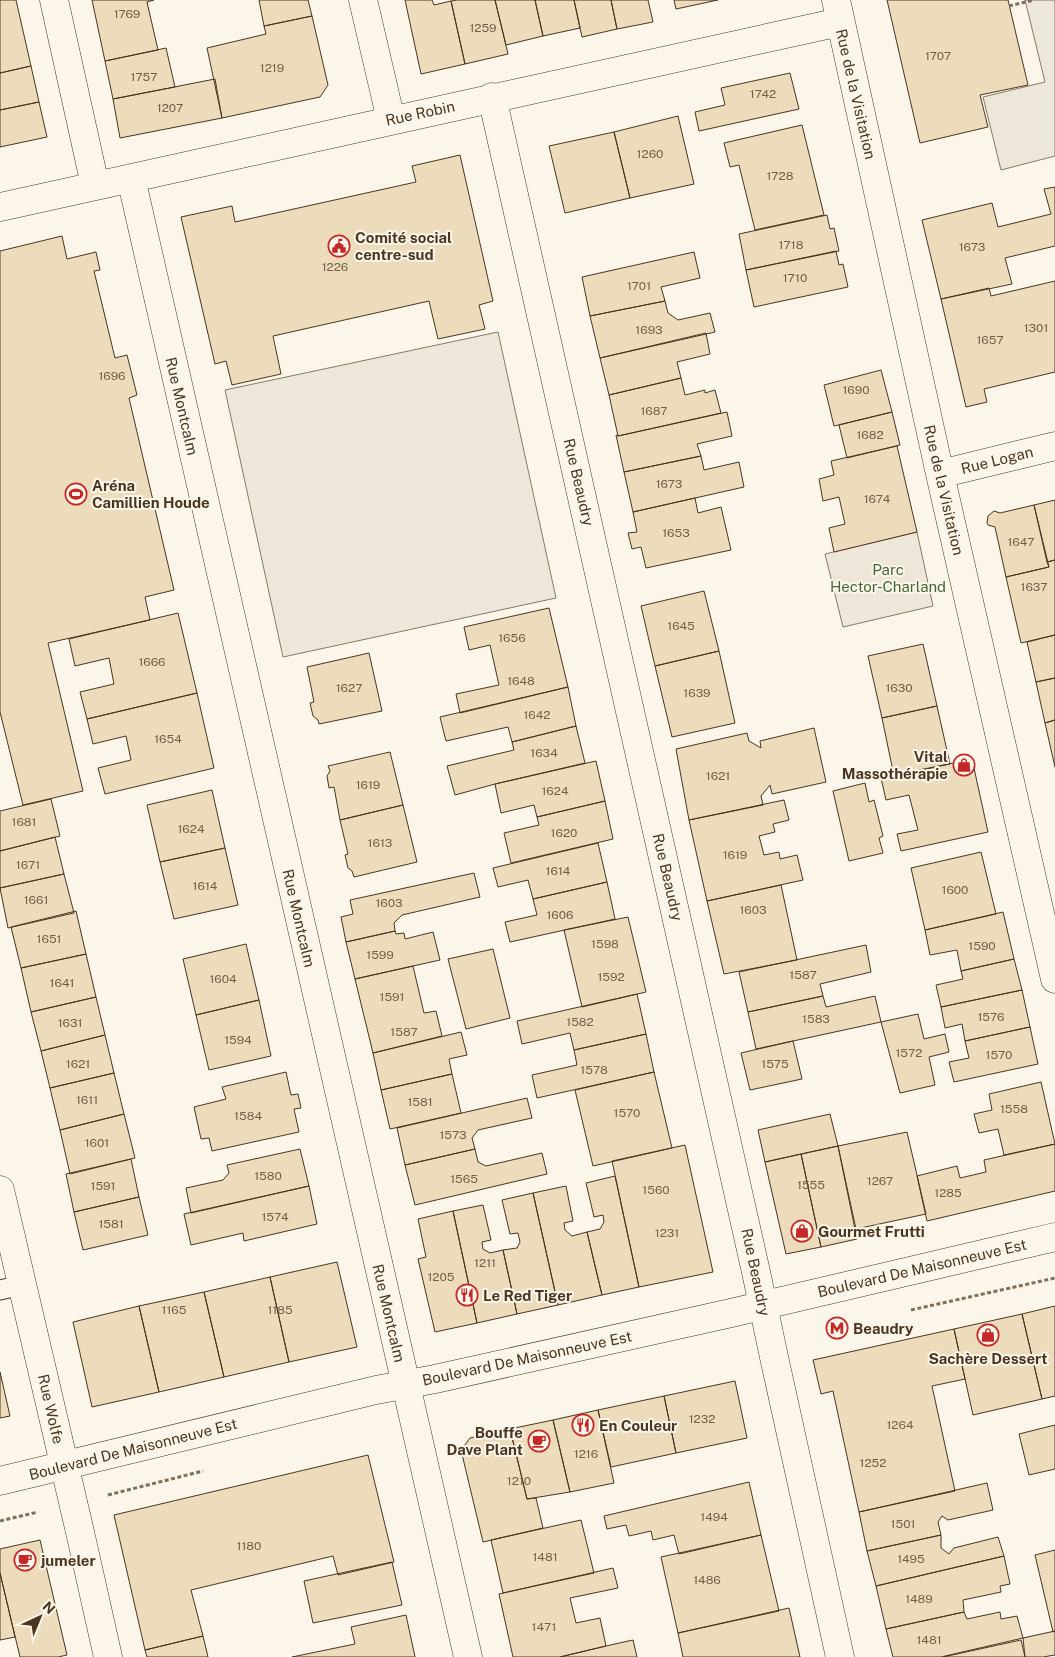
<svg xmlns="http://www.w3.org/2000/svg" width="1055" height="1657" font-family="'Public Sans',sans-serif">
<rect width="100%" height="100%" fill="#fbf6e9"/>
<path fill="#ede6d9" stroke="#887966" d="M917 532 933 606 843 627 825 554Z"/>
<path fill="#ede7d9" stroke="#887966" d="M1025 0H1055V156L1001 170 983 97 1045 82Z
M498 332 556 598 283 657 225 390Z"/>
<path fill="#ecdcbc" stroke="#4a3520" d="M0 0H16L31 66 0 73Z
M92 0H154L147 2 158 50 105 61Z
M259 0H308L312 16 264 26Z
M405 0H432L434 5 451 1 465 64 421 74Z
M457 0H495L508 54 465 64 451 1Z
M495 0H535L543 36 506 45Z
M535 0H574L580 28 543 36Z
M574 0H611L617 29 582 37Z
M611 0H648L653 22 617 29Z
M674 0H718L676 9Z
M887 0H1008L1028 85 980 95 988 127 920 143Z
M312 16 328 85 320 97 222 118 207 48 266 34 264 26Z
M166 48 175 87 113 99 105 61Z
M31 66 39 102 0 110V73Z
M790 73 799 109 699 131 695 112 725 105 721 88Z
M215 79 222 118 120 138 113 99Z
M39 102 47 137 0 147V110Z
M678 116 694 184 630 198 614 132Z
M802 125 824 215 755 230 739 165 730 167 724 143Z
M614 132 630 198 565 213 549 146Z
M460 155 493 301 479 305 485 329 438 339 429 301 273 336 281 374 232 385 226 361 215 364 181 217 232 206 235 222 416 182 412 166Z
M1055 187V246L1005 258 1012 284 941 299 922 220 992 203 998 227 1051 214 1044 189Z
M827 215 830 229 834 228 839 251 746 270 739 234Z
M62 236 67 259 96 252 100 270 94 271 115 358 127 355 137 395 129 398 174 590 145 597 150 620 48 643 83 791 23 805 0 712V251Z
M836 251 839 265 843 264 848 287 754 307 746 270Z
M694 252 700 278 661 287 665 301 590 316 582 277Z
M1055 281V372L984 389 987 402 966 407 941 299 989 288 991 296Z
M665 301 668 313 678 320 710 313 715 332 600 358 590 316Z
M706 333 710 354 677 362 681 378 609 395 600 358Z
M881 370 892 412 834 426 824 385Z
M681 378 685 395 705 390V393L715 390 721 413 618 436 609 395Z
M727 412 732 436 697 444 701 456 624 472 616 435 618 436Z
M892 412 900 445 847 458 839 425Z
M897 446 917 532 834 552 829 528 845 524 839 497 823 501 819 479 834 475 831 461Z
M701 456 704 470 739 462 744 487 633 512 624 472Z
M695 498 698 513 721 507 731 550 646 568 641 547 632 549 628 533 637 532 633 512Z
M1055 500V560L1047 562 1034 505Z
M1034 505 1049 567 1006 577 995 527 988 525 987 523 988 516 994 511 1000 513Z
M1055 560V635L1021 643 1006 577 1049 567 1047 562Z
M704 591 719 651 655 666 641 606Z
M549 608 568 687 460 713 456 694 499 685 490 645 469 650 464 627Z
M178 613 197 693 87 719 80 692 114 684 109 658 75 666 69 639Z
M1055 635V678L1036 682 1027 642Z
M923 644 937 706 882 718 868 656Z
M719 651 735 723 672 737 655 666Z
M369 653 382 711 319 724 318 720 313 716 310 703 314 702 307 667Z
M1055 678V720L1045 723 1036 682Z
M568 687 576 726 512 742 508 727 446 741 440 717Z
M197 693 214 768 105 794 98 768 131 760 126 736 93 744 87 719Z
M937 706 950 764 894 776 882 718Z
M1055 720V767L1045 723Z
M576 726 585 763 495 784 455 795 447 766 514 750 512 742Z
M814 728 826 782 772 794 770 785 761 796 763 805 689 820 676 749 747 733 749 741 761 748 760 741Z
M390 752 403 805 340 820 334 787 329 788 327 776 330 771 328 766Z
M972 759 988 832 901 851 897 834 918 830 909 795 886 800 881 778Z
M596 761 605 801 537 817 534 805 501 813 495 784Z
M865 783 869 802 874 800 883 836 879 838 883 853 849 861 833 791Z
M212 790 225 848 160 862 147 805Z
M51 799 60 836 0 851V811Z
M784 800 789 820 773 824 775 832 759 836 764 855 779 852 780 859 797 855 803 880 707 901 689 820Z
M605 801 613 839 511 863 504 833 539 825 537 817Z
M403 805 417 862 354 877 352 871 348 868 345 855 348 854 340 820Z
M55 837 64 874 0 888V851Z
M598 843 607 882 533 899 528 880 498 887 493 868Z
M225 848 238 905 174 919 160 862Z
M981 852 996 914 925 930 911 868Z
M474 873 480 897 402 915 394 923 395 931 346 942 341 917 353 914 350 900Z
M64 874 74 913 8 928 0 888Z
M607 882 615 919 510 942 505 922 537 915 533 899Z
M781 885 797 960 724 974 707 901Z
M76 911 86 954 21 968 11 927Z
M1003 912 1014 959 961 971 957 950 930 955 925 930Z
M628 917 646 992 582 1007 564 930Z
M395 931 396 934 404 933 405 939 433 932 440 960 355 979 346 942Z
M246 944 259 1000 196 1015 183 959Z
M866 945 871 972 820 984 823 996 748 1012 739 972Z
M493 949 510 1018 466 1029 448 959Z
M86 954 96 997 31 1012 21 968Z
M1014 959 1022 990 941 1007 936 985 963 979 961 971Z
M413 966 424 1013 436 1011 442 1036 373 1053 355 979Z
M1022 990 1030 1027 965 1041 962 1024 945 1028 941 1007Z
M637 994 646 1034 574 1050 570 1033 522 1044 517 1021Z
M823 996 826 1007 875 996 881 1022 756 1049 748 1012Z
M96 997 105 1035 41 1051 31 1012Z
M259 1000 271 1056 209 1070 196 1015Z
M918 1014 924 1039 945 1034 949 1052 929 1057 935 1085 900 1093 881 1022Z
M1030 1027 1038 1064 954 1082 949 1062 969 1058 965 1041Z
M461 1032 467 1055 449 1059 452 1074 381 1090 373 1053Z
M646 1034 654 1072 537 1098 532 1075 577 1065 574 1050Z
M105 1035 114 1073 50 1088 41 1051Z
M793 1041 802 1079 750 1090 741 1053Z
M286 1072 291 1095 298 1094 301 1108 294 1109 299 1132 212 1151 209 1138 201 1139 194 1107 226 1099 222 1087Z
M654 1072 672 1148 593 1166 575 1090Z
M114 1073 124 1114 60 1130 50 1088Z
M452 1074 461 1113 390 1129 381 1090Z
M1041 1082 1055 1144 1004 1155 998 1129 979 1133 974 1114 992 1110 989 1094Z
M527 1098 532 1118 478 1130 472 1138 475 1149 405 1165 397 1128Z
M124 1114 135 1158 70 1174 60 1130Z
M830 1114 838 1146 765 1162 758 1130Z
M907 1132 926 1214 856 1229 838 1146Z
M1055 1144V1191L927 1221 917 1176 957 1166 960 1178 986 1172 984 1160Z
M685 1145 713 1272 639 1287 612 1161Z
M838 1146 857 1239 821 1247 801 1154Z
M300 1149 309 1186 191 1213 186 1188 223 1180 229 1173 227 1165Z
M475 1149 478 1162 486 1166 542 1153 547 1174 415 1205 405 1165Z
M801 1154 821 1247 786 1254 765 1162Z
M131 1159 139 1197 74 1212 66 1174Z
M615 1176 639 1287 602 1295 587 1232 600 1229 604 1222 603 1215 594 1217 586 1183Z
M309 1186 317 1224 244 1241 243 1233 191 1245 184 1214Z
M566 1186 573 1221 564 1223 565 1230 572 1236 587 1232 602 1295 558 1305 533 1193Z
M533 1193 558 1305 517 1314 503 1250 517 1248 520 1242 518 1233 510 1234 502 1200Z
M139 1197 148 1235 83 1250 74 1212Z
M483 1205 491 1240 482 1242 483 1249 490 1253 503 1250 517 1314 477 1323 453 1211Z
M453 1211 477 1323 435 1332 418 1259 426 1257 418 1219Z
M337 1262 357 1347 289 1362 270 1277Z
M270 1277 289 1362 224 1377 204 1292Z
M204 1292 224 1377 159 1392 139 1306Z
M139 1306 159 1392 92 1407 73 1322Z
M1055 1306V1396L1042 1399 1022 1314Z
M1022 1314 1042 1399 973 1415 954 1329Z
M954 1329 965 1379 932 1386 955 1491 859 1512 833 1391 821 1394 813 1360Z
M0 1372 10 1416 0 1418Z
M735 1381 747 1438 676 1453 664 1396Z
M664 1396 676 1453 611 1467 598 1410Z
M598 1410 614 1483 570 1492 553 1420Z
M553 1420 570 1492 527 1499 510 1429Z
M1055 1425V1469L1029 1475 1019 1434Z
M510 1429 527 1499 536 1498 543 1528 483 1542 461 1450 470 1438Z
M368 1455 394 1562 338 1575 333 1556 191 1590 203 1636 145 1650 114 1515Z
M749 1482 761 1535 679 1554 674 1535 653 1540 651 1531 629 1536 626 1525 607 1529 604 1516Z
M987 1483 993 1510 948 1520 942 1516 938 1522 941 1535 867 1551 859 1512Z
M581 1520 594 1573 503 1593 491 1540Z
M761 1535 779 1611 678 1633 661 1557Z
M941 1535V1548L949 1554 954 1548 998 1537 1004 1556 876 1586 867 1551Z
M40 1540 67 1655 58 1657H20L0 1573V1549Z
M1055 1550V1631L1053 1632 1035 1555Z
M1004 1556 1010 1584 1000 1586 1001 1592 963 1600 964 1612 886 1629 876 1586Z
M392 1562 402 1605 313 1623 304 1581Z
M613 1568 618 1588 570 1598 576 1623 600 1618 606 1646 560 1657H513L499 1594Z
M0 1573 15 1637 0 1640Z
M789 1608 800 1657H683L678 1633Z
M964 1612 967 1619 1000 1612 1001 1619 1017 1616 1023 1638 941 1657H893L886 1629Z
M406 1615 415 1657H292L355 1644 351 1627Z
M1055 1631V1655L1043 1657H1025L1023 1638Z
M203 1636 208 1657H147L145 1650Z
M633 1640 637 1657H560L606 1646Z
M1021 1640 1025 1657H943Z"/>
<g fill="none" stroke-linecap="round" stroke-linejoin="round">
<g stroke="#4a3520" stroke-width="21">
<path id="service" d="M0 1290 22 1285"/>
</g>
<g stroke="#4a3520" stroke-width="29">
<path id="minor" d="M54 0 95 185
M363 0 391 120
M836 0 940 474 1055 979
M492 97 756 1272 774 1357 840 1657
M131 178 468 1657
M0 207 840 22
M940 474 1055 446
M0 1190 80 1532 108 1657"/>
</g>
<g stroke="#4a3520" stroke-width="29">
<path id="tertiary" d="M0 1481 376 1390 435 1379 731 1313 1055 1237"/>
</g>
<path stroke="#7f6f5c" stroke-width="3" stroke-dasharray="4 2.5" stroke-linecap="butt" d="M1009 6 1034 0
M911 1310 1055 1278
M108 1495 203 1471
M0 1521 38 1512"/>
<use href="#service" stroke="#fbf6e9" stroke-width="19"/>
<use href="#minor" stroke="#fbf6e9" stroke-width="28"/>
<use href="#tertiary" stroke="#fbf6e9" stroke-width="28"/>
</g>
<defs>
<g id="civic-ring" transform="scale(1.125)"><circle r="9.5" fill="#fbf6e9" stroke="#c62828" stroke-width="1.5"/><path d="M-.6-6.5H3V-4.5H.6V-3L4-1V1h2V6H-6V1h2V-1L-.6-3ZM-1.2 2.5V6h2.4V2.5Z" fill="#c62828"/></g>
<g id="stadium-ring" transform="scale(1.125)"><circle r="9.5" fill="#fbf6e9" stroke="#c62828" stroke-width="1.5"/><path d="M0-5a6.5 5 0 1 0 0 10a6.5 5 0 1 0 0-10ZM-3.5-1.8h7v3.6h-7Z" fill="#c62828"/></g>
<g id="shop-ring" transform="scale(1.125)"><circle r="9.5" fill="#fbf6e9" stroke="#c62828" stroke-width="1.5"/><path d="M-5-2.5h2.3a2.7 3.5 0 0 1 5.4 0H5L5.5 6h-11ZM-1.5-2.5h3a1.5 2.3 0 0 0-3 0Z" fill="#c62828"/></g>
<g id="restaurant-ring" transform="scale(1.125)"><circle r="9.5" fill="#fbf6e9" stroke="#c62828" stroke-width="1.5"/><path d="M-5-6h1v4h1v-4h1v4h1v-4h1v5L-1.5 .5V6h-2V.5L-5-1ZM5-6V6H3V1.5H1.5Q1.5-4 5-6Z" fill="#c62828"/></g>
<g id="metro-ring" transform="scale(1.125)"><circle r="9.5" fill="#fbf6e9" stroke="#c62828" stroke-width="1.5"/><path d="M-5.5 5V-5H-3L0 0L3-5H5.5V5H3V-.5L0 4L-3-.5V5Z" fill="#c62828"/></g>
<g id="cafe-ring" transform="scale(1.125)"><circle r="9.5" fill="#fbf6e9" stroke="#c62828" stroke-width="1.5"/><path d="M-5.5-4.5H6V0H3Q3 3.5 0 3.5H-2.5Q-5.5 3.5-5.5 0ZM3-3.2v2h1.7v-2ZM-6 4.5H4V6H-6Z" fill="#c62828"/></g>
</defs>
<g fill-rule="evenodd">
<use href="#civic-ring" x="339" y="246"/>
<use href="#stadium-ring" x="76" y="494"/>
<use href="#shop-ring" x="964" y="765"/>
<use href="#shop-ring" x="802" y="1231"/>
<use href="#restaurant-ring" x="467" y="1295"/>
<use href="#metro-ring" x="837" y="1328"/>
<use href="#shop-ring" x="988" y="1335"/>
<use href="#restaurant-ring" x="583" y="1425"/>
<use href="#cafe-ring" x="539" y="1441"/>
<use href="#cafe-ring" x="25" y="1560"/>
</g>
<g text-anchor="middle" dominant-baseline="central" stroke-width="4" stroke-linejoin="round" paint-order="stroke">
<g font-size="12" fill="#725f47">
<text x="127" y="14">1769</text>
<text x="483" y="28">1259</text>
<text x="938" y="56">1707</text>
<text x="272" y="68">1219</text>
<text x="144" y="77">1757</text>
<text x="763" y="94">1742</text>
<text x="170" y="108">1207</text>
<text x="650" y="154">1260</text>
<text x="780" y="176">1728</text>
<text x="791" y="245">1718</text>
<text x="972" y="247">1673</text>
<text x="335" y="267">1226</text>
<text x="795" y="278">1710</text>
<text x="639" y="286">1701</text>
<text x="1036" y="328">1301</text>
<text x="649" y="330">1693</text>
<text x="990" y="340">1657</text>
<text x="112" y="376">1696</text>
<text x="856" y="390">1690</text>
<text x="654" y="411">1687</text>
<text x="870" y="435">1682</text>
<text x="669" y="484">1673</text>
<text x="877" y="499">1674</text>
<text x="676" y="533">1653</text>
<text x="1021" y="542">1647</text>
<text x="1034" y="587">1637</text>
<text x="681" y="626">1645</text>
<text x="512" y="638">1656</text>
<text x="152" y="662">1666</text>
<text x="521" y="681">1648</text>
<text x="349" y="688">1627</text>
<text x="899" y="688">1630</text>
<text x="697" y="693">1639</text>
<text x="537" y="715">1642</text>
<text x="168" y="739">1654</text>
<text x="544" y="753">1634</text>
<text x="718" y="776">1621</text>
<text x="368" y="785">1619</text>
<text x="555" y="791">1624</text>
<text x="24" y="822">1681</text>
<text x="191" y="829">1624</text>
<text x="564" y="833">1620</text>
<text x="380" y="843">1613</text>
<text x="735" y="855">1619</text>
<text x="28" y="865">1671</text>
<text x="558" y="871">1614</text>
<text x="205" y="886">1614</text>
<text x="955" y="890">1600</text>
<text x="36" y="900">1661</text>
<text x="389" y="903">1603</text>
<text x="753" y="910">1603</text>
<text x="560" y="915">1606</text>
<text x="49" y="939">1651</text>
<text x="605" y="944">1598</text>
<text x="982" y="946">1590</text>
<text x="380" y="955">1599</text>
<text x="803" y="975">1587</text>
<text x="611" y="977">1592</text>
<text x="223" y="979">1604</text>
<text x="62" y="983">1641</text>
<text x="392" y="997">1591</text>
<text x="991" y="1017">1576</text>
<text x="816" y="1019">1583</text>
<text x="580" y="1022">1582</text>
<text x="70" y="1023">1631</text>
<text x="404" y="1032">1587</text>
<text x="238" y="1040">1594</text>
<text x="909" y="1053">1572</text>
<text x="999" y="1055">1570</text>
<text x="78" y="1064">1621</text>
<text x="775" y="1064">1575</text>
<text x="594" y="1070">1578</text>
<text x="87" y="1100">1611</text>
<text x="420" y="1102">1581</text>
<text x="1014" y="1109">1558</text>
<text x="627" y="1113">1570</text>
<text x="248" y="1116">1584</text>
<text x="453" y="1135">1573</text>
<text x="97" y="1143">1601</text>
<text x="268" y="1176">1580</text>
<text x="464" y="1179">1565</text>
<text x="880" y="1181">1267</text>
<text x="811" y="1185">1555</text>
<text x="103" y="1186">1591</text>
<text x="656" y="1190">1560</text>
<text x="948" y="1193">1285</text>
<text x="275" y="1217">1574</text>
<text x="111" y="1224">1581</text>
<text x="667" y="1233">1231</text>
<text x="485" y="1263">1211</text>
<text x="441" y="1277">1205</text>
<text x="174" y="1310">1165</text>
<text x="280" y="1310">1185</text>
<text x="702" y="1419">1232</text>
<text x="900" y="1425">1264</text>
<text x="586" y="1454">1216</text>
<text x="873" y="1463">1252</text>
<text x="519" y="1481">1210</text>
<text x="714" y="1517">1494</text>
<text x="903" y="1524">1501</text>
<text x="249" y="1546">1180</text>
<text x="545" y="1557">1481</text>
<text x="911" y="1559">1495</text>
<text x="707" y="1580">1486</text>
<text x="919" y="1599">1489</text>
<text x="544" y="1627">1471</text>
<text x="929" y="1640">1481</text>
</g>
<g font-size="15" fill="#4a3520" stroke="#fbf6e9">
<text transform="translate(856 94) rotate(77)">Rue de la Visitation</text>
<text transform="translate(420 113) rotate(-12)">Rue Robin</text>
<text transform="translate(182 406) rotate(77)">Rue Montcalm</text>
<text transform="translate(997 460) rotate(-14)">Rue Logan</text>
<text transform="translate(579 482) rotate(77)">Rue Beaudry</text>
<text transform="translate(944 490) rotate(77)">Rue de la Visitation</text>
<text transform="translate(668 877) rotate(77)">Rue Beaudry</text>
<text transform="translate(299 918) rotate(77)">Rue Montcalm</text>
<text transform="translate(922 1268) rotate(-13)">Boulevard De Maisonneuve Est</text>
<text transform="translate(756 1272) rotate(78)">Rue Beaudry</text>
<text transform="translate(389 1313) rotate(77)">Rue Montcalm</text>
<text transform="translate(527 1358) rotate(-12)">Boulevard De Maisonneuve Est</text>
<text transform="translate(51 1409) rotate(77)">Rue Wolfe</text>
<text transform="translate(133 1449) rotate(-14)">Boulevard De Maisonneuve Est</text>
</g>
<g font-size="15" font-weight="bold" fill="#4a3520" stroke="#fbf6e9" text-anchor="start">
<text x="355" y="237">Comité social<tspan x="355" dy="17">centre-sud</tspan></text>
<text x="92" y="485">Aréna<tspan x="92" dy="17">Camillien Houde</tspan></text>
<text x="948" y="756" text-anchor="end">Vital<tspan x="948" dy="17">Massothérapie</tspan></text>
<text x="818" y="1231">Gourmet Frutti</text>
<text x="483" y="1295">Le Red Tiger</text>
<text x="853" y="1328">Beaudry</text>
<text x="988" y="1358" text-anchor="middle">Sachère Dessert</text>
<text x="599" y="1425">En Couleur</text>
<text x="523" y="1432" text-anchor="end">Bouffe<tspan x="523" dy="17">Dave Plant</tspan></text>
<text x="41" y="1560">jumeler</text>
</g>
<g font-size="15" fill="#436837" stroke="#fbf6e9">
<text x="888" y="569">Parc<tspan x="888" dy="17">Hector-Charland</tspan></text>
</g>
</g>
<g transform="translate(40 1617) rotate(44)" stroke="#fbf6e9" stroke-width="4" paint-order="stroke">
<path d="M0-4L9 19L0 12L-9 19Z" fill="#4a3520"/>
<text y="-8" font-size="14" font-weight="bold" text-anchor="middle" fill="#4a3520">N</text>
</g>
</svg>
